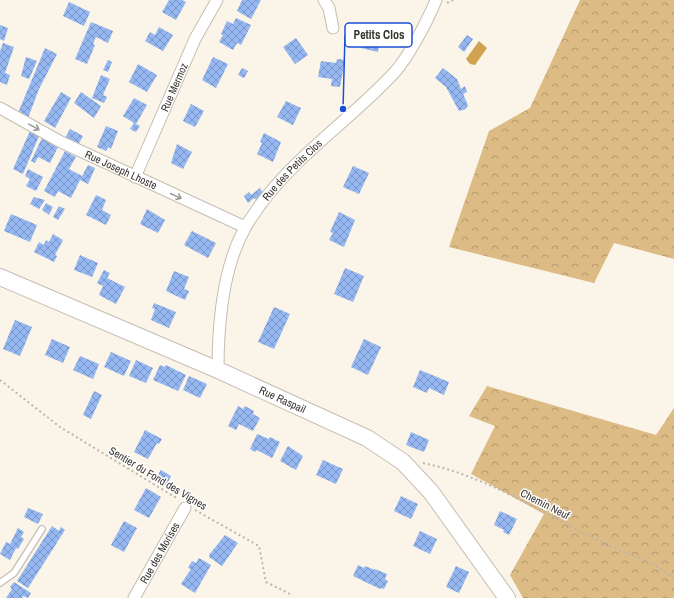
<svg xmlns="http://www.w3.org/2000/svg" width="674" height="598" font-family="'Archivo Narrow',sans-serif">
<defs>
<pattern id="forest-crowns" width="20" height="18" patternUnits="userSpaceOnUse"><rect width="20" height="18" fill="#ddbb84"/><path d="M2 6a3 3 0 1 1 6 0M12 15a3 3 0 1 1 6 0" fill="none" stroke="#b4996d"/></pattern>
<pattern id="building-cross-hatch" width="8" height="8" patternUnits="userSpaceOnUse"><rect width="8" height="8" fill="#95b8f2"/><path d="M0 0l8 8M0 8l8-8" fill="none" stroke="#7b96c5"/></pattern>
</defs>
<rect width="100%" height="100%" fill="#fbf4e8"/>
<path fill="url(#forest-crowns)" d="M580 0H674V259L614 243 594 283 449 247 489 131 530 108Z
M487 386 656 435 674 408V598H523L510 575 544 514 471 474 495 426 469 416Z"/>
<path fill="#d1a250" d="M479 41 487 48 475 65 470 64 466 59Z"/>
<path fill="url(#building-cross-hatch)" d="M169 0H182L186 2 176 20 162 12Z
M242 0H261L251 19 237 11Z
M69 2 90 12 84 26 63 16Z
M236 18 251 25 241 45 237 43 233 50 219 42 223 35 221 34 227 21 233 24Z
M91 22 113 31 108 43 96 37 93 44 95 45 87 64 75 59Z
M0 25 8 28 4 41 0 39Z
M159 27 173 35 163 51 145 41 150 32 155 35Z
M365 27 382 30 378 52 361 48Z
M467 35 473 39 464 52 458 47Z
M296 38 308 55 295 64 283 47Z
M3 43 14 47 5 73 10 75 7 85 0 82V51Z
M45 48 57 54 39 89 28 118 18 113Z
M26 57 37 61 29 79 21 76Z
M213 57 228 64 216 88 202 80Z
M337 59 345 60 340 87 331 86 332 79 318 77 321 61 336 63Z
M108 60 112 62 108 72 103 70Z
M138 64 157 75 147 92 129 82Z
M242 68 248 71 244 78 238 75Z
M443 68 457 79 461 89 465 86 467 92 463 94 468 105 466 109 459 111 446 87 435 78Z
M101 75 110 79 103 95 107 97 104 103 92 98Z
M61 92 71 98 55 128 44 121Z
M81 92 101 106 94 118 74 103Z
M134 98 147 105 136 124 140 126 136 132 130 129 134 123 123 116Z
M286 101 301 108 293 125 277 117Z
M191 104 204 111 195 127 183 121Z
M106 126 118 131 111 149 108 147 106 151 97 147Z
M70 129 83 136 78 145 65 138Z
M30 131 39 136 23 174 13 169Z
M264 133 281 142 273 162 257 154 262 143 260 142Z
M42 138 58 147 50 163 38 157 35 163 31 161Z
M177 144 192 152 183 169 171 163Z
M65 151 76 157 69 169 82 176 88 165 95 168 88 184 80 180 71 198 58 191 55 197 44 191Z
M353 166 369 173 359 194 343 187Z
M28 169 43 177 36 191 26 186 30 179 25 176Z
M260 188 265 196 258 201 254 198 248 203 244 196 249 192 251 195Z
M96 195 106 200 102 210 111 215 106 225 86 215Z
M34 197 45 200 39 209 30 204Z
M46 203 53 207 49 215 42 210Z
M59 206 65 209 58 220 53 217Z
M147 209 165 220 158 233 140 224Z
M339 212 355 220 344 247 329 240 333 233 330 232Z
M11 214 37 225 30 242 4 231Z
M192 231 216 243 208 258 184 245Z
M53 234 63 240 55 255 57 256 54 262 34 252 39 242 44 245 46 240 49 242Z
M80 255 98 263 92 277 74 270Z
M345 268 364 276 353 302 334 294Z
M104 270 110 273 107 278 125 287 116 304 99 295 103 286 97 283Z
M174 271 189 277 184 289 189 291 185 300 166 291Z
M154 303 176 312 169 328 151 320 155 309 152 308Z
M274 307 290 314 274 349 258 342Z
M15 320 32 327 20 356 3 349Z
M52 339 70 347 63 363 45 355Z
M364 339 381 347 368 375 351 367Z
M111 352 131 361 124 376 104 367Z
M80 356 99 364 93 379 73 370Z
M136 360 153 368 146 383 129 376Z
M160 365 165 367 166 365 186 375 178 391 153 380Z
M420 370 449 382 444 395 429 388 427 393 413 387Z
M189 376 207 384 200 398 183 390Z
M94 391 102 395 91 419 83 415Z
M238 406 243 409 245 406 254 411 253 414 260 418 253 431 239 424 236 430 228 426Z
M145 430 162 439 159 444 157 443 148 459 134 452Z
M411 432 429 440 424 452 406 445Z
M257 434 269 439 270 437 280 442 272 458 257 450 255 452 250 449Z
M288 446 303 456 296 470 280 461Z
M323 460 343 469 336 484 316 475Z
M161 470 171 476 166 486 155 479Z
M146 488 161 497 149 518 134 510Z
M401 496 418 504 411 519 394 511Z
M28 508 43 514 38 524 24 517Z
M500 511 517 519 509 535 503 532 504 530 494 525Z
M124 521 137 528 124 552 111 545Z
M52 526 59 531 61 527 65 530 28 588 17 581Z
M18 528 24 532 21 537 24 539 18 549 16 548 10 560 0 554 6 542 10 544Z
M420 531 437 539 430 554 413 546Z
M225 535 238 543 222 566 209 557V555Z
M199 558 211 565 195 593 181 584 191 569 188 568 192 561 196 563Z
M358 565 364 568 365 566 375 570V569L387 574 385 579 388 581 384 589 380 588V589L353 576Z
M456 566 469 572 459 593 446 587Z
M14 582 31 593 28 598 23 596 22 598H6L12 589 10 587Z"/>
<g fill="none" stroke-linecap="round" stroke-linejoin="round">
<g stroke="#c5beb4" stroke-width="8">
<path id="lane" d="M0 583 14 573 42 529"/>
</g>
<g stroke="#c5beb4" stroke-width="13">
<g id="street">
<path d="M324 0 329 8 333 28"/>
<path id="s1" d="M0 108 61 142 245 227"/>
<path id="s2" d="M135 177 195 39 217 0"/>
<path id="s3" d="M218 370C218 325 223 267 245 228 249 220 255 213 260 205 298 154 351 119 394 73 408 58 428 20 436 0"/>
<path id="s4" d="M134 598 185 508"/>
</g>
</g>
<g stroke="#c5beb4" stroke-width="18">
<g id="secondary">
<path id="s5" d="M0 277 218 370 367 438 403 462 431 492 507 598"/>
</g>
</g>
<path stroke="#bbb5ab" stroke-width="2" stroke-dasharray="2 3" stroke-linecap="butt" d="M447 3 453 0
M0 380 60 427 178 499
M423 463C487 476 545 515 603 543 627 554 654 562 674 578
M195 510 259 546 266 582 292 595"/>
<use href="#lane" stroke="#fff" stroke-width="5.5"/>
<use href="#street" stroke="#fff" stroke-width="11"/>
<use href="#secondary" stroke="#fff" stroke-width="16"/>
</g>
<defs><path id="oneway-shaft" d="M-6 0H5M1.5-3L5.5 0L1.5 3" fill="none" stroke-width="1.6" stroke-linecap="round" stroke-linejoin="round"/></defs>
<g stroke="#9c9a98">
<use href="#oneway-shaft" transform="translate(34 127) rotate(29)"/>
<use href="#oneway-shaft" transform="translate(176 196) rotate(25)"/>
</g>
<g text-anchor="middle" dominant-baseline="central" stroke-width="3" stroke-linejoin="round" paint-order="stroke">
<g font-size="11" fill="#383531" stroke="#fff">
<text stroke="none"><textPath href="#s2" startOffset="98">Rue Mermoz</textPath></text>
<text stroke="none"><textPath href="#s1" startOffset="136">Rue Joseph Lhoste</textPath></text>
<text stroke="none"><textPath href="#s3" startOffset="221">Rue des Petits Clos</textPath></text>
<text stroke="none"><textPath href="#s5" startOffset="308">Rue Raspail</textPath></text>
<text transform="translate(158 478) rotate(31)">Sentier du Fond des Vignes</text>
<text transform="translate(545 504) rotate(27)">Chemin Neuf</text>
<text stroke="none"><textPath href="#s4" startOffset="52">Rue des Morises</textPath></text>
</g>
</g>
<path fill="none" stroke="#1d4ed8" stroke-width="1.5" d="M343 109L345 35"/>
<circle fill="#1d4ed8" stroke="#fff" stroke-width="1.5" cx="343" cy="109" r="4"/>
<rect fill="#fff" stroke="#1d4ed8" stroke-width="1.5" x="345" y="23" width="67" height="24" rx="4"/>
<g font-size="12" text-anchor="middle" font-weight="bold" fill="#383531">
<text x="379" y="39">Petits Clos</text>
</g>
</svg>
